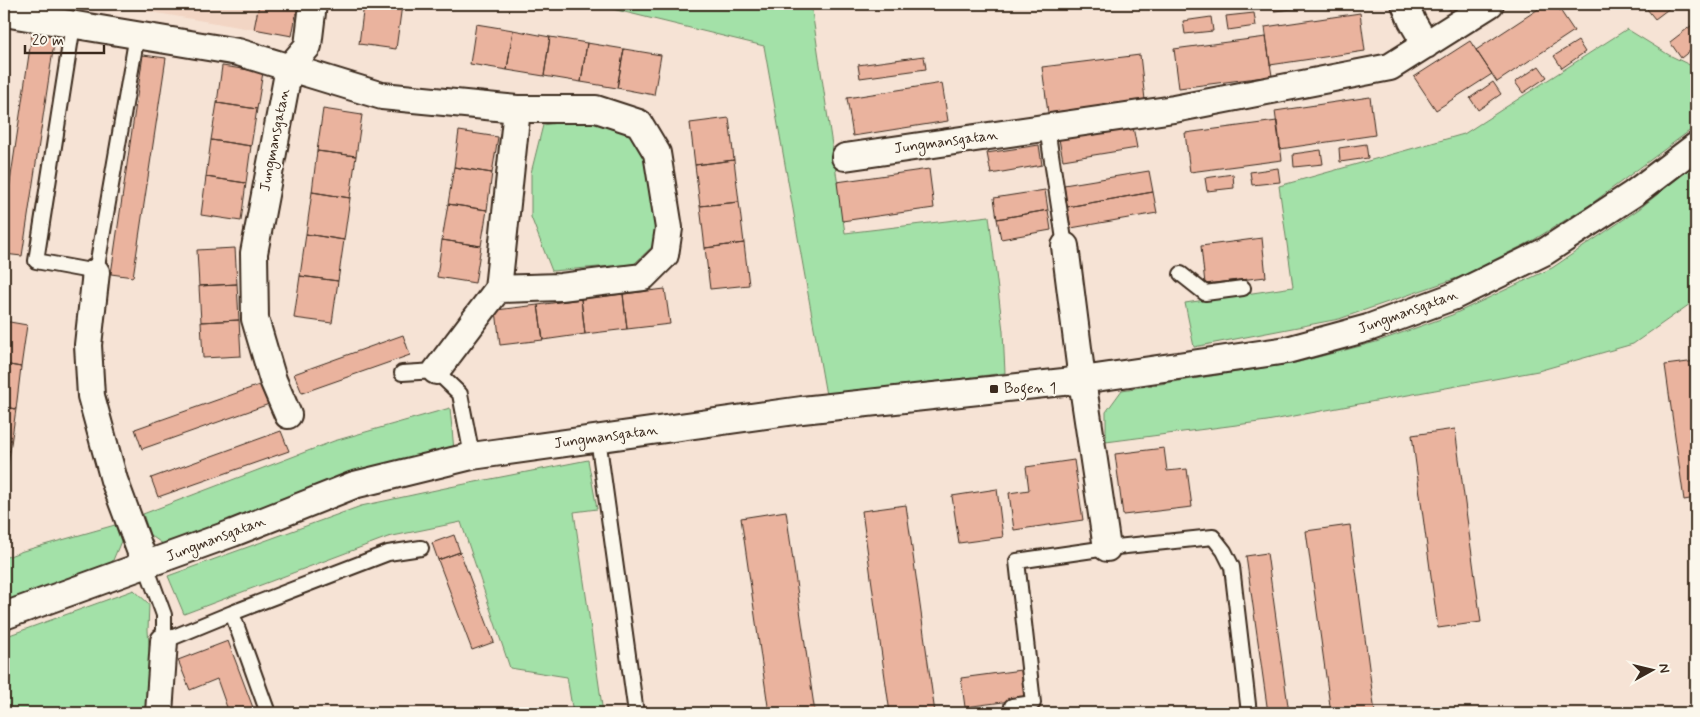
<svg xmlns="http://www.w3.org/2000/svg" width="1700" height="717" font-family="Mynerve,sans-serif">
<rect width="100%" height="100%" fill="#f6e3d5"/>
<filter id="ink" filterUnits="userSpaceOnUse"><feTurbulence type="fractalNoise" baseFrequency=".02" numOctaves="2"/><feDisplacementMap in="SourceGraphic" scale="10" xChannelSelector="R" yChannelSelector="G"/><feConvolveMatrix kernelMatrix="1 2 1 2 8 2 1 2 1" color-interpolation-filters="sRGB"/></filter>
<g filter="url(#ink)">
<path fill="#f2d5c4" d="M123 4H298L292 36 122 7Z"/>
<path fill="#a3e1a8" stroke="#6f8663" d="M592 4H811L845 233 989 216 1003 331 1005 373 826 395 764 46Z
M1627 29 1669 55 1696 68V113L1694 115 1696 116V126L1591 204 1532 241 1460 277 1339 319 1194 347 1185 303 1293 287 1279 186 1464 134Z
M587 119 625 127 644 147 658 241 634 264 552 271 531 217V173L543 125Z
M1696 164V296L1690 304 1633 344 1538 371 1267 421 1106 442V412L1122 390 1295 363 1376 342 1452 315 1552 268 1639 209Z
M450 408 454 450 355 476 163 544 150 535 143 514 334 441Z
M588 460 597 509 574 512 603 713H573L567 677 510 668 461 522 388 537 184 614 168 576 361 506 450 487Z
M115 525 121 541 111 565 4 603V558L23 551Z
M134 590 149 604 148 630 150 663 148 713H4V637Z"/>
<path fill="#eab39e" stroke="#3b2a1e" d="M259 4H298L292 36 254 29Z
M364 4 402 5 396 49 359 44Z
M1273 4H1302L1303 8 1274 11Z
M1446 4H1465L1452 13Z
M1546 4H1556L1574 31 1497 82 1476 50Z
M1643 4H1675L1655 19Z
M1254 13 1256 26 1228 30 1226 16Z
M1360 13 1365 51 1270 65 1265 27Z
M1211 17 1213 31 1185 34 1183 21Z
M1696 22V46L1681 58 1670 42Z
M476 24 513 30 507 70 470 64Z
M513 30 550 37 544 76 507 70Z
M32 34 55 37 22 256 4 254V223Z
M550 37 587 43 581 82 544 76Z
M1266 37 1272 76 1179 88 1174 49Z
M1470 41 1492 74 1436 110 1414 77Z
M1578 41 1585 52 1562 68 1554 56Z
M587 43 624 49 617 88 581 82Z
M624 49 661 55 654 95 617 88Z
M143 55 166 58 133 277 111 274Z
M1140 55 1145 100 1048 113 1042 67Z
M924 56 926 69 860 78 858 65Z
M222 66 263 72 257 109 217 103Z
M1539 66 1547 77 1523 93 1515 82Z
M1493 82 1501 94 1478 110 1470 98Z
M942 83 948 121 853 136 847 98Z
M1370 97 1375 135 1280 149 1275 111Z
M217 103 257 109 251 146 211 140Z
M323 109 362 115 356 156 317 151Z
M729 118 734 160 695 165 690 123Z
M1277 121 1282 160 1190 172 1185 133Z
M1133 127 1137 148 1063 160 1059 139Z
M459 131 498 137 492 173 454 167Z
M211 140 251 146 246 183 206 177Z
M1366 144 1368 158 1340 162 1339 148Z
M1039 145 1042 165 991 174 987 153Z
M1321 150 1323 164 1294 167 1293 154Z
M317 151 356 156 350 198 312 192Z
M734 160 739 202 700 206 695 165Z
M454 167 492 173 487 210 448 204Z
M1278 168 1280 182 1252 185 1250 172Z
M929 169 934 208 842 221 837 182Z
M1149 171 1153 192 1067 207 1064 185Z
M1233 174 1234 188 1207 191 1205 178Z
M206 177 246 183 241 221 201 215Z
M1045 190 1048 210 997 219 994 198Z
M312 192 350 198 344 240 306 234Z
M1153 192 1157 213 1071 228 1067 207Z
M739 202 744 243 705 248 700 206Z
M448 204 487 210 481 246 442 240Z
M1048 210 1051 230 1001 239 997 219Z
M306 234 344 240 338 281 300 276Z
M1262 238 1266 277 1205 284 1201 246Z
M442 240 481 246 475 283 437 277Z
M744 243 749 285 710 289 705 248Z
M235 248 237 284 199 286 197 250Z
M300 276 338 281 332 323 294 318Z
M237 284 239 320 201 322 199 286Z
M665 289 670 324 627 329 623 294Z
M623 294 627 329 585 334 581 299Z
M581 299 585 334 543 340 538 305Z
M538 305 543 340 500 345 496 310Z
M239 320 241 356 203 358 201 322Z
M4 321 27 325 21 367 4 364Z
M403 335 410 355 302 393 294 374Z
M1696 361V498L1684 500 1665 365Z
M4 364 21 367 16 409 4 407Z
M265 383 272 403 142 449 135 429Z
M4 407 16 409 10 451 4 450Z
M1455 429 1481 622 1438 628 1412 435Z
M281 431 289 451 158 497 151 478Z
M1164 448 1167 471 1187 469 1192 507 1123 515 1115 454Z
M4 450 10 451 4 493Z
M1074 460 1083 520 1014 530 1009 493 1029 490 1026 467Z
M997 489 1003 537 959 543 952 496Z
M906 505 935 713H890L875 607 862 511Z
M786 511 800 610 815 713H769L741 518Z
M1350 525 1375 713H1331L1306 531Z
M454 535 460 552 438 560 432 543Z
M460 552 494 642 472 650 438 560Z
M1267 553 1289 713H1268L1246 556Z
M228 641 255 713H229L217 679 190 690 178 660Z
M1021 670 1026 699 965 707 961 678Z"/>
<g fill="none" stroke-linecap="round" stroke-linejoin="round">
<g stroke="#3b2a1e" stroke-width="18">
<path id="lane" d="M73 25 36 261 96 272 137 35
M1047 128 1065 246
M1181 274 1205 293 1243 288
M402 373 436 371 460 394 472 456
M598 438 636 713
M146 566 164 615V641L232 613 388 553 421 548
M232 613 268 713
M1013 713 1012 706 1033 703 1017 561 1107 548 1213 537 1224 551 1232 567 1249 713"/>
</g>
<g stroke="#3b2a1e" stroke-width="30">
<path id="street" d="M1405 4 1412 21 1426 45
M4 13 238 52 382 96 517 109
M517 109H596L639 123 657 153 669 228 665 255 643 277 561 287 498 289Z
M845 157 1174 109 1390 67 1490 4
M1065 246 1082 380 1107 548
M96 272 88 345 91 396 114 480 146 566
M436 371 498 289
M288 415 273 380 255 319 254 253 289 68 308 46 313 4
M4 616 233 533 354 485 472 456 802 410 1082 380 1287 350 1368 328 1452 297 1546 251 1633 194 1696 146
M159 713 164 641"/>
</g>
<use href="#lane" stroke="#fbf7ec" stroke-width="14"/>
<use href="#street" stroke="#fbf7ec" stroke-width="26"/>
</g>
</g>
<rect fill="#3b2a1e" stroke="#fbf7ec" stroke-width="2" x="989" y="384" width="10" height="10" rx="2.5"/>
<g text-anchor="middle" dominant-baseline="central" stroke-width="4" stroke-linejoin="round" paint-order="stroke">
<g font-size="15" fill="#3b2a1e" stroke="#fbf7ec">
<text transform="translate(275 140) rotate(-79)">Jungmansgatan</text>
<text transform="translate(946 142) rotate(-8)">Jungmansgatan</text>
<text transform="translate(1408 312) rotate(-20)">Jungmansgatan</text>
<text transform="translate(606 437) rotate(-8)">Jungmansgatan</text>
<text transform="translate(216 539) rotate(-21)">Jungmansgatan</text>
</g>
<g font-size="15" fill="#3b2a1e" stroke="#fbf7ec" text-anchor="start">
<text x="1004" y="389">Bogen 1</text>
</g>
</g>
<rect width="1700" height="717" fill="none" stroke="#fbf7ec" stroke-width="20"/>
<rect x="10" y="10" width="1680" height="697" fill="none" stroke="#3b2a1e" stroke-width="2" filter="url(#ink)"/>
<g transform="translate(1652 670) rotate(82)" stroke="#fbf7ec" stroke-width="4" paint-order="stroke">
<path d="M0-4L9 19L0 12L-9 19Z" fill="#3b2a1e"/>
<text y="-8" font-size="14" font-weight="bold" text-anchor="middle" fill="#3b2a1e">N</text>
</g>
<path d="M25 45v8h79v-8" fill="none" stroke="#3b2a1e" stroke-width="2.5"/>
<text x="32" y="45" font-size="15" fill="#3b2a1e" stroke="#fbf7ec" stroke-width="4" paint-order="stroke">20 m</text>
</svg>
